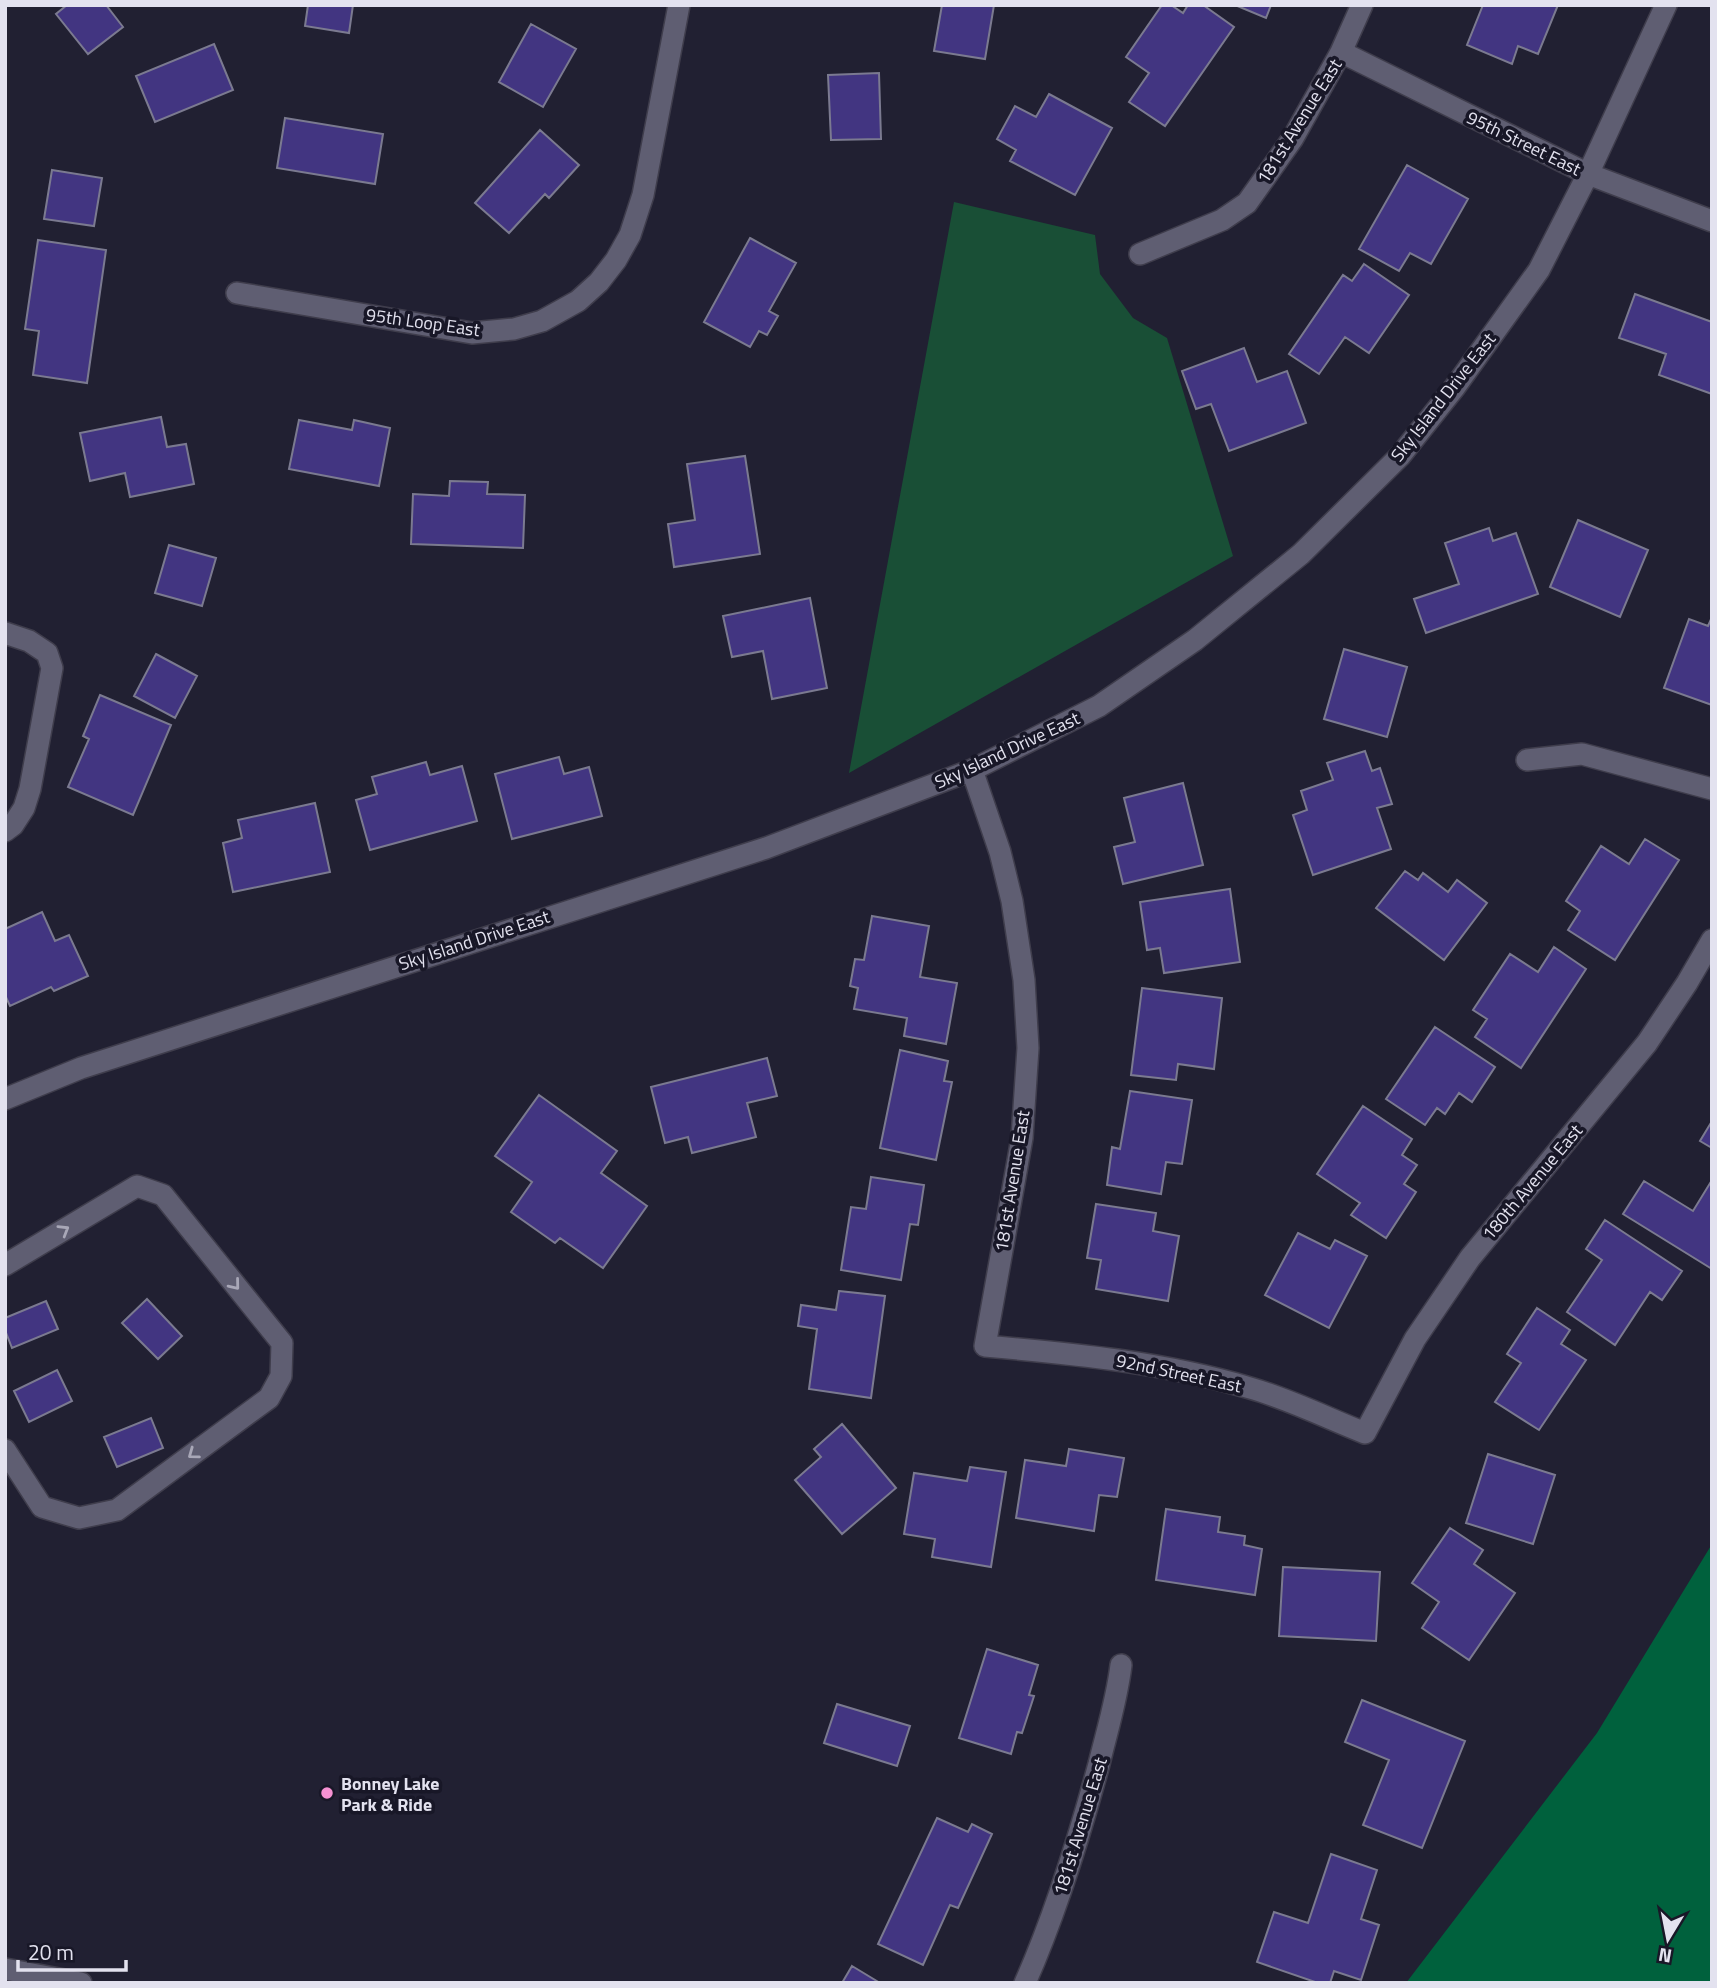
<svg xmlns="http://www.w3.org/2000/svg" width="1717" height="1988" font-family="'Titillium Web',sans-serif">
<rect width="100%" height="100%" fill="#212032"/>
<path fill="#194f36" d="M954 202 1095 235 1100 274 1133 318 1167 338 1233 556 849 773Z"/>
<path fill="#00613d" d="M1712 1544V1983H1406L1597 1733Z"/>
<path fill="#423581" stroke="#7b7a90" stroke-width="2" d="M67 5H106L123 27 88 54 56 14Z
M308 5H353L349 33 305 26Z
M942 5H994L985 59 934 51Z
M1162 5H1171L1183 13 1188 5H1203L1234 27 1165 126 1129 102 1149 73 1126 57Z
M1235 5H1271L1266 18Z
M1483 5H1558L1538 54 1518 46 1512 64 1467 45Z
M531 24 576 49 543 107 499 82Z
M214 44 233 90 155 122 136 76Z
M879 73 881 139 831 140 828 75Z
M1049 94 1112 128 1075 195 1010 161 1016 150 997 139 1015 106 1036 117Z
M285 118 383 134 375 184 277 168Z
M540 130 579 165 549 198 545 194 509 233 475 203Z
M1407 165 1468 199 1431 264 1410 253 1399 271 1359 249Z
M52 170 102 178 94 226 44 219Z
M750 238 796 263 769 311 778 316 767 335 759 331 750 347 704 322Z
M38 240 106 250 87 383 33 375 39 331 25 329Z
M1364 264 1409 295 1369 353 1345 337 1319 374 1289 354 1343 275 1352 281Z
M1635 294 1712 322V394L1659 375 1666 354 1619 338Z
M1244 348 1257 382 1287 371 1306 423 1229 451 1211 404 1196 409 1182 371Z
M161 417 167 447 186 444 194 484 130 497 125 473 90 481 80 433Z
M299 420 352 430 354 420 390 428 379 486 289 469Z
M745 456 760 554 674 567 668 524 695 520 687 464Z
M450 481 488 482 487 494 525 495 523 548 411 544 413 494 449 496Z
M1578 520 1648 550 1620 617 1550 587Z
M1489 528 1493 541 1516 533 1538 594 1426 633 1414 599 1459 584 1445 543Z
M169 545 216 558 202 606 155 593Z
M810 598 827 688 772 699 763 651 732 657 723 616Z
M1712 617V705L1664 688 1689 619 1708 626Z
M1344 649 1407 667 1387 737 1324 719Z
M156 654 197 676 175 718 134 696Z
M100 695 171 725 133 815 68 787 89 739 83 736Z
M1365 751 1372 771 1380 768 1392 804 1377 808 1391 849 1313 875 1293 815 1307 810 1301 791 1333 780 1327 763Z
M559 757 564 774 589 767 602 816 512 839 495 774Z
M426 762 430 775 462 766 477 821 370 850 356 800 377 794 372 777Z
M1183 783 1203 865 1123 884 1114 847 1135 842 1124 798Z
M315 803 330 872 233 892 223 843 242 838 238 820Z
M1645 839 1679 860 1615 960 1568 930 1580 911 1566 901 1601 846 1629 864Z
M1405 871 1418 880 1423 873 1448 892 1457 880 1487 903 1444 960 1376 908Z
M1230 889 1240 962 1164 973 1160 948 1147 950 1140 902Z
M42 912 55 941 69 935 88 976 54 991 51 987 10 1006 5 995V929Z
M872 916 929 926 920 977 957 983 946 1044 904 1036 907 1018 854 1009 858 988 850 986 855 959 864 960Z
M1554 947 1586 969 1521 1068 1475 1037 1487 1019 1473 1010 1510 954 1538 972Z
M1142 988 1222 998 1214 1069 1178 1064 1176 1080 1131 1075Z
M1435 1027 1495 1067 1472 1102 1459 1093 1445 1114 1437 1108 1425 1125 1386 1099Z
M900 1050 948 1061 944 1081 952 1082 936 1160 880 1148Z
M767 1058 777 1096 747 1103 756 1137 692 1153 688 1137 665 1143 651 1087Z
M1130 1091 1192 1100 1182 1164 1166 1162 1161 1194 1107 1185 1112 1147 1120 1149Z
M539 1095 617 1151 601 1173 647 1206 603 1268 560 1238 555 1243 511 1212 532 1182 495 1156Z
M1363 1106 1412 1139 1402 1155 1417 1165 1404 1184 1416 1192 1386 1238 1351 1215 1360 1203 1317 1174Z
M1712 1121V1148L1700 1141Z
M871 1177 924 1185 918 1225 910 1224 901 1280 841 1270 851 1207 866 1209Z
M1712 1180V1269L1623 1214 1644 1181 1693 1211Z
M1096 1204 1156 1213 1153 1231 1179 1236 1168 1301 1096 1289 1101 1260 1087 1258Z
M1605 1220 1682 1271 1662 1300 1650 1292 1615 1345 1567 1312 1602 1260 1586 1249Z
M1298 1233 1330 1249 1335 1240 1367 1256 1329 1328 1265 1295Z
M839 1291 885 1296 871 1398 809 1389 817 1329 798 1326 801 1305 836 1310Z
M147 1299 182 1336 158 1359 122 1323Z
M46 1301 58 1329 12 1348 5 1330V1318Z
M1537 1308 1570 1330 1561 1344 1586 1360 1539 1430 1495 1402 1521 1363 1507 1354Z
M57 1370 72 1401 29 1422 14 1391Z
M151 1418 163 1448 117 1467 104 1437Z
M842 1424 896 1488 842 1534 795 1480 821 1457 814 1449Z
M1069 1449 1124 1458 1117 1497 1099 1495 1094 1531 1016 1518 1025 1460 1066 1466Z
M1488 1454 1555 1475 1533 1544 1466 1523Z
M970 1467 1006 1472 991 1567 932 1557 935 1539 904 1534 914 1473 967 1481Z
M1166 1509 1220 1517 1218 1532 1245 1536 1244 1545 1262 1549 1255 1595 1156 1580Z
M1450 1528 1483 1550 1474 1564 1515 1593 1469 1660 1422 1628 1439 1602 1412 1583Z
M1283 1567 1380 1572 1376 1641 1279 1636Z
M987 1649 1038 1665 1029 1695 1034 1696 1022 1733 1017 1732 1011 1754 959 1738Z
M1362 1700 1465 1741 1422 1848 1363 1825 1389 1760 1345 1742Z
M837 1704 910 1726 897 1766 824 1743Z
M937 1818 968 1832 972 1824 992 1834 958 1908 950 1905 923 1965 878 1944Z
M1331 1854 1377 1870 1361 1919 1379 1925 1361 1980 1334 1971 1330 1983H1318L1257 1962 1274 1912 1308 1923Z
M852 1966 880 1983H842Z"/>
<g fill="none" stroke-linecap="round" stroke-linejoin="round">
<g stroke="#3f3d4c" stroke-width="24">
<path id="minor" d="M1341 52 1588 174 1712 221
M1140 254 1222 220 1247 203 1293 138 1341 52 1362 5
M237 293 472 333 514 329 542 321 578 301 599 282 616 260 630 235 643 195 679 5
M5 633 29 641 47 653 52 668 30 789 24 808 13 825 5 831
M1527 760 1582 754 1712 789
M972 770 1000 852 1012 901 1024 980 1028 1048 1022 1138 985 1346C1075 1354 1163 1362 1250 1388 1289 1399 1327 1418 1365 1433L1415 1339 1470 1258 1647 1043 1687 983 1712 940
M5 1099 81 1068 766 848 972 770 1099 706 1195 640 1301 554 1400 456 1455 387 1539 270 1588 174 1666 5
M5 1265 137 1186 163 1195 282 1343 281 1376 269 1398 117 1510 79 1518 42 1507 5 1450
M5 1969 81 1983
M1025 1983C1056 1913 1079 1838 1099 1764 1107 1731 1117 1699 1121 1665"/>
</g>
<use href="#minor" stroke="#5f5e72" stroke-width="21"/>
</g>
<defs><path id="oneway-chevron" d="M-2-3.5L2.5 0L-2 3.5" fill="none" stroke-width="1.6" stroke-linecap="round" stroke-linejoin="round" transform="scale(1.75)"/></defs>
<g stroke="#a8a7b7">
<use href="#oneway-chevron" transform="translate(64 1230) rotate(-31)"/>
<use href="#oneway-chevron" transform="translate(235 1285) rotate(51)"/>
<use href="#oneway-chevron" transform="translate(193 1454) rotate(144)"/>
</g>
<circle fill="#f591d2" stroke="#181727" stroke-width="2.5" cx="327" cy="1793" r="7"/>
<g text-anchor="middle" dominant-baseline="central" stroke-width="7" stroke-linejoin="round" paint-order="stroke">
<g font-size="18" fill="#e3e2ef" stroke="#181727">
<text transform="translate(1299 121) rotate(-58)">181st Avenue East</text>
<text transform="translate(1524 143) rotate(26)">95th Street East</text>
<text transform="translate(423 322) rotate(8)">95th Loop East</text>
<text transform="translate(1443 397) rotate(-52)">Sky Island Drive East</text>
<text transform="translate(1007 750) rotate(-25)">Sky Island Drive East</text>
<text transform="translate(474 940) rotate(-18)">Sky Island Drive East</text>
<text transform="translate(1012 1181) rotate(-81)">181st Avenue East</text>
<text transform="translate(1532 1182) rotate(-50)">180th Avenue East</text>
<text transform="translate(1179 1373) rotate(12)">92nd Street East</text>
<text transform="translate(1080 1826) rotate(-73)">181st Avenue East</text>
</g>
<g font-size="18" font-weight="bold" fill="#e3e2ef" stroke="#181727" text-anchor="start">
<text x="341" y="1783">Bonney Lake<tspan x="341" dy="21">Park &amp; Ride</tspan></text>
</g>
</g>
<rect width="1717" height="1988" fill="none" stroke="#e3e2ef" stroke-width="14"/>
<g transform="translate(1668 1939) rotate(190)" stroke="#181727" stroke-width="5" paint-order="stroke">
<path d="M0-5L12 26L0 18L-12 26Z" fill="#e3e2ef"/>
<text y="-10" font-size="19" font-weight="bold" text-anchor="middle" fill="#e3e2ef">N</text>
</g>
<path d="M18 1960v10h108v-10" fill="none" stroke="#e3e2ef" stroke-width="3.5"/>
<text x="28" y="1960" font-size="21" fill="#e3e2ef" stroke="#181727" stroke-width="5" paint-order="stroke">20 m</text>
</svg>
